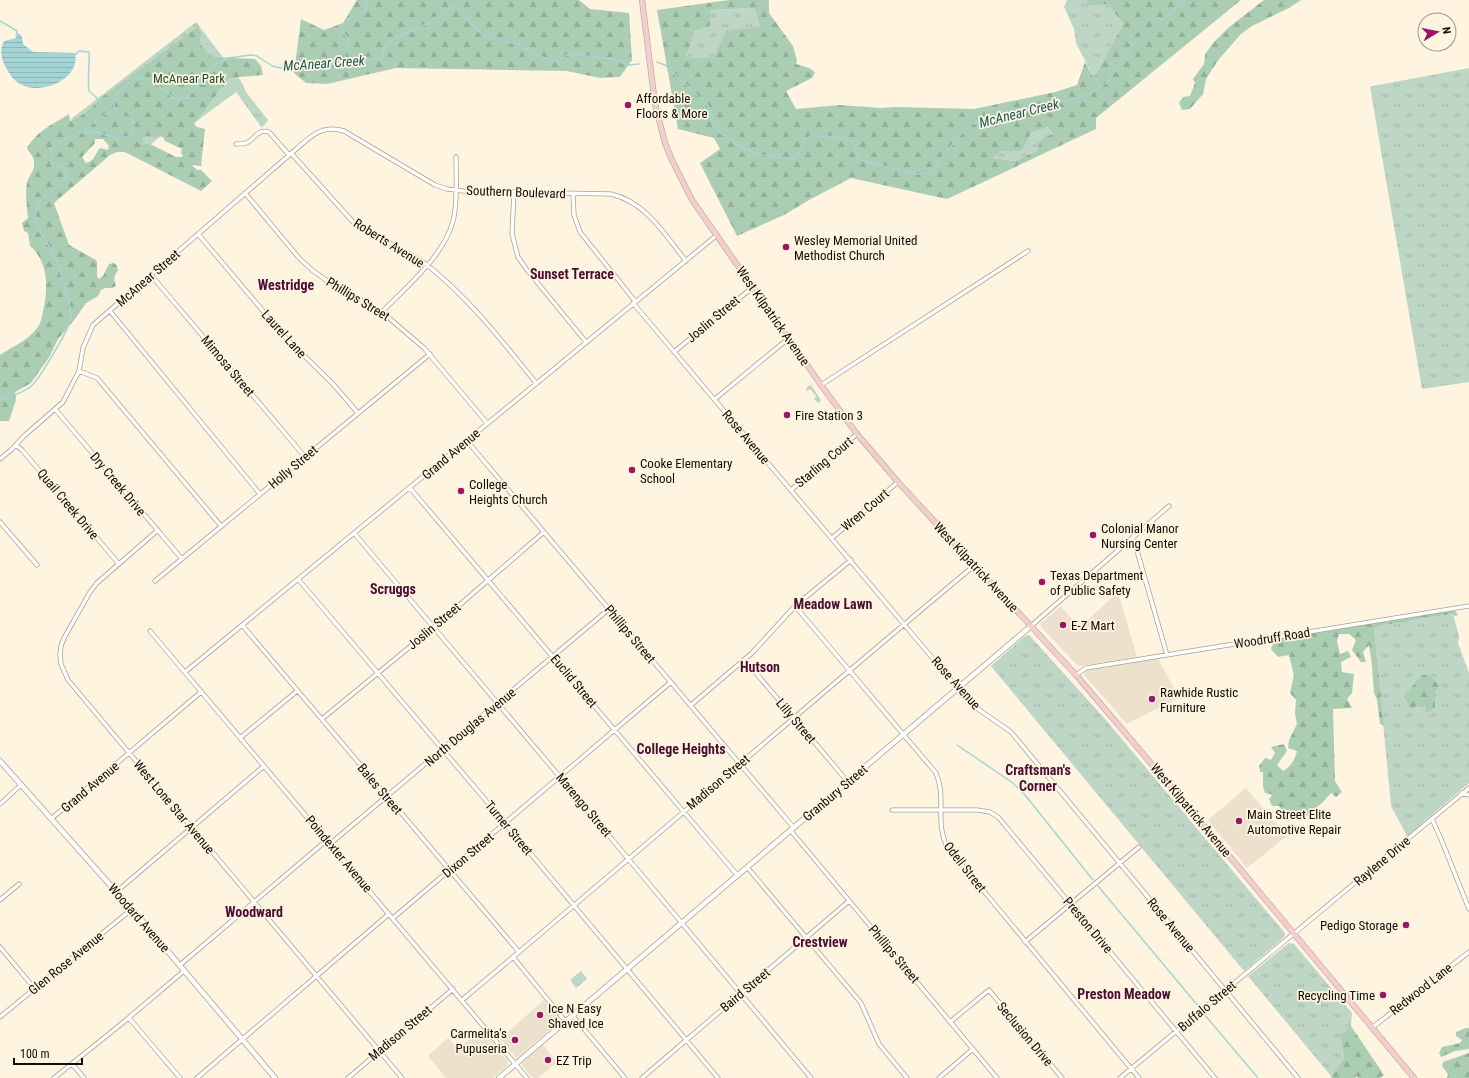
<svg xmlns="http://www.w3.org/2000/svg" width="1469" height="1078" font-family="'Roboto Condensed',sans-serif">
<defs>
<pattern id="grass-tufts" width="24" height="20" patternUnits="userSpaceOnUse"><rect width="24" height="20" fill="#bed6c5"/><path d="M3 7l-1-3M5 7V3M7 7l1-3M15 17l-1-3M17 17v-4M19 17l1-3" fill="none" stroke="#a2b6a8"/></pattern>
<pattern id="forest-firs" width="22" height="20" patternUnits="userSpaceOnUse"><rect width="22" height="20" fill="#abcdb4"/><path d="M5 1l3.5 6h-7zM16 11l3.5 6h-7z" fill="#92af99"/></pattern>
<pattern id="water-rules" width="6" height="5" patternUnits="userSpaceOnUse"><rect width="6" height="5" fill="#a4d4d5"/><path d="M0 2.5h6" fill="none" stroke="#8cb5b5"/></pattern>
</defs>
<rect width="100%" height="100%" fill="#fef4e0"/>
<path fill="#ede1cd" d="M1118 592 1137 657 1078 666 1041 627V623L1061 606 1079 628Z
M1158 658 1179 698 1127 724 1084 675 1086 670Z
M1246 788 1287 836 1247 868 1208 820Z
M544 1000 559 1018 560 1021 518 1057H515L500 1039Z
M481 1029 508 1061V1065L493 1078H446L428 1056 448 1038 458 1049Z
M543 1045 557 1062 538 1078H532L521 1064Z"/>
<path fill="url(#grass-tufts)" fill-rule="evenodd" d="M1067 0H1087L1089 6 1108 4 1123 24 1094 78 1076 43 1074 29 1064 7Z
M754 8 760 26 726 30 713 58H686L695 30 710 10Z
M196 22 241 81 246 92 268 120 262 128 236 92 186 129 176 123 136 157 71 119Z
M1469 68V382L1422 389 1370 87 1373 86Z
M1048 127 1053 134 1041 138 1037 151 1015 161 991 158 1001 151 1020 150 1025 146 1031 133Z
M811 385 821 400 819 403H818L814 399 816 396 810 389 807 391 806 389 808 386Z
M1453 614 1459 636 1458 643 1469 673V783L1407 836 1391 806 1374 629C1385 621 1402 626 1413 620ZM1435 691V697L1425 705 1421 702Z
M1029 635 1105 719 1284 932 1285 935 1283 938 1244 971 991 666 1024 637Z
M1289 943 1294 944 1352 1013 1351 1026 1340 1035 1344 1058 1331 1076 1248 976Z
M581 971 587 979 576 988 570 980Z"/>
<path fill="url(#forest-firs)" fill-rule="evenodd" d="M357 0H579L590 9 629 13 632 60 620 77 600 78 567 71 396 68 327 84 306 83 294 73 301 19 324 30 343 23Z
M729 0H768L769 1V13L793 46 797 60 796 64 809 68 815 72 812 78 786 91 796 109 839 105 881 108 896 107 974 109 1055 92 1077 85 1085 62 1094 78 1123 24 1108 4 1088 6 1087 0H1241L1096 118V129L947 199 851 178 809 200 784 215 737 236 700 163 720 149 714 138 678 129 657 10ZM754 8 760 26 726 30 713 58H686L695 30 710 26V10ZM1048 127 1053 134 1041 138 1037 151 1015 161 992 158 1001 151H1020L1025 146 1031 133Z
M1264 0H1301L1289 8 1252 26 1241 34 1219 59 1206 79 1203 94 1190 109 1182 110 1179 103 1183 97 1190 96 1195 83 1193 79 1204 64 1205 54 1214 42 1228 28Z
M198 27 201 33 199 43 212 57 255 59 261 66 263 75 229 78 194 124 197 127 205 129 201 166 192 165 197 170H201L212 181 201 191 125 152H117L110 155 54 203 69 245 96 260 97 262V277L99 279 103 276 109 264 114 263 117 266 118 271C113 276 114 280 116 286L112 288H105L101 290 98 296 86 303 75 319 58 339 50 356 31 383 15 392 16 400 9 421H0V355C12 347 29 340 38 327 42 321 42 314 44 307 48 285 48 262 30 246L28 233 24 231 22 223 28 218C27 207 25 194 27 183 29 175 35 171 34 162 34 156 29 153 27 148 38 130 52 125 69 114L70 121C84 117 94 104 105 95 136 72 167 50 198 27ZM146 136C152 137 157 136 163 137L165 141 182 149 181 153 183 156 181 157H176L150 144H143L142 138ZM95 139H103L109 146 108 150 100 148C95 153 95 161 86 163L82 157 95 143Z
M1454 609 1458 615 1455 616 1453 614 1413 620C1402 626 1385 621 1374 629L1384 726 1380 724 1377 700 1374 693 1372 665 1369 645 1363 652 1366 662H1361L1352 650 1356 640 1349 634H1339L1337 641 1340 654 1348 651 1351 657 1341 662 1342 672 1354 674 1352 693 1347 699 1352 708 1333 709 1335 781 1342 792 1336 797 1331 793 1323 802 1305 817 1290 820 1283 812 1279 806H1272L1269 799 1273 795 1265 793 1263 786V772H1260L1259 766 1265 758 1271 760 1275 753 1271 747 1284 744 1287 751 1277 765 1283 771C1291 767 1295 759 1297 751L1288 748 1289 740 1297 724 1295 713 1296 700 1290 693 1294 675 1289 655 1278 657 1271 649 1275 639Z
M1422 675H1428L1440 685 1435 692V708L1426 713 1425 705 1421 703 1413 708H1410L1404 696Z
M1351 1026 1384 1075 1380 1078H1358L1357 1076 1355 1078H1332L1331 1076 1344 1058 1340 1035Z
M1466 1028H1469V1049L1455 1051 1441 1057 1439 1053 1442 1047 1460 1043 1462 1040 1456 1036V1032Z
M1469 1053V1078H1447L1448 1074 1442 1066 1443 1062Z"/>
<path fill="url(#water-rules)" d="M19 33 22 37 23 44 33 52 75 53C81 79 42 95 22 85 13 81 9 73 4 64 1 57 0 48 4 41L17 38V34Z"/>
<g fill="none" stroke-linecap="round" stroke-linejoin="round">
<path stroke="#a4d4d5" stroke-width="1.5" d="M0 21 17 31 16 40
M75 55 79 51 89 52C90 65 87 78 89 91L96 97 109 112 92 124 83 132
M657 62 665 65 708 105 714 123 720 133 738 145 760 155 793 159 799 156C801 148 802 140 811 136 821 137 849 134 854 145 856 149 856 154 858 158L861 160 915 174H924L932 170 960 135 972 124 980 120 1075 99 1093 92 1108 82 1125 53 1140 37 1187 0
M344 63 346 50 349 46 350 40 342 32 343 26 351 17C358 18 362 14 367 8L365 0
M0 400C11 396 21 394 30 387 39 381 68 330 71 319 73 311 59 265 54 255 48 241 33 228 36 211 38 198 56 188 66 179V172L63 167 54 168 51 164 54 156 50 150C58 143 70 135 80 133 85 133 91 131 96 132 100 132 104 135 108 136 121 140 140 138 132 120 127 117 121 115 118 112 104 101 129 78 141 78 156 77 165 95 178 100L188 97 216 64 228 58 251 55 257 56 272 66 281 68C314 65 349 66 382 57L385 46 391 40 431 22 449 8 458 6 462 9 468 20 482 34 502 41 518 44 538 56 558 62 566 55H576L613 59 629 65 639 64
M957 745 1013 783 1025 795 1093 880
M1098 886 1199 1007
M1204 1014 1258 1078"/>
<g stroke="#aaa18e" stroke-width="5">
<path id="minor" d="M236 144C239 144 243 144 246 143 255 140 257 128 269 132L289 155
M291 153 353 222C377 239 404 248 427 265 469 298 503 342 536 383
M514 192 512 234 518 257 527 270 586 342
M245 193 299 258 312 270 326 280 382 312 424 348 487 423
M573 194 574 215 580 232 635 301
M198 234 285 337 332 383 358 413
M151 275 305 457
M633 303 972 705 1011 732 1298 1078
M110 311 260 494
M382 312C407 286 444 256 453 221 458 202 456 176 456 157
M674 352 753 287
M79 371 97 378 221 526
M821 385 1028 251
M715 399 789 338
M55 409 182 559
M467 441 794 828
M16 445 22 450 119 564
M0 459 11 450 24 436 63 402 79 371 83 348 93 325 294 151C310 137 321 124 344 131L435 185 447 189 463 191 611 194C646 202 665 235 686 261
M410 488 738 876
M791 490 857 434
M0 522 37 565
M158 530 97 583 90 592 64 638 61 646 60 655 61 664 68 680 402 1078
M354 533 560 777 811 1078
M1133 537 1167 655
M832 538 898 482
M298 579 505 823 718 1078
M155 581 430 354
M795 606 936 773C947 798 934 824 948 848L1139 1078
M242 625 519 952
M1031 626 1169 506
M150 631 527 1078
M745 660 848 782
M185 672 717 235
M1076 675 1086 668 1469 606
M691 705 752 653 795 606 851 560
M322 719 434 627 544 532
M240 738 297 691
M1462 793 1469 795
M0 804 21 785
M892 810H977L990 812 998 817 1215 1078
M51 819 201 692
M1432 819 1441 839 1469 909
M791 831 997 1078
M330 844 609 609
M747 867 861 1003 879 1044 907 1078
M116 892 264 766
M0 900 19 884
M393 918 671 682
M1025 942 1139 847
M0 947 35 989
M513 957 566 1022
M180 965 327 840
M462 1000C634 856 802 709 975 565
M573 1016 625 1078
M0 1017 132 909
M129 1018 180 1078
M950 1022 989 990 1062 1078
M1373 1027 1469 952
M72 1064 84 1078
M54 1078 120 1025 184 971
M197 1078 389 914
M348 1078 453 989
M642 1078 849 901
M939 1078 973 1049
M1120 1078 1469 788"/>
</g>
<g stroke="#aaa18e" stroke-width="6">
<path id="tertiary" d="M0 761 143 922 275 1078
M499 1078 1031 626"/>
</g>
<g stroke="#aaa18e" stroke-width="6">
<path id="secondary" d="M642 0 655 104 665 143 672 160 692 200 821 385 857 434 898 482 1076 675 1206 828 1414 1078"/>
</g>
<use href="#minor" stroke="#fff" stroke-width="3.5"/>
<use href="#tertiary" stroke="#fff" stroke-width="4.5"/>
<use href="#secondary" stroke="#f4cdcf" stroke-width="5"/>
</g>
<g fill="#9a1568" stroke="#fef4e0" stroke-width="1.5">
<circle cx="628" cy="105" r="4"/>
<circle cx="786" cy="247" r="4"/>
<circle cx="787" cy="415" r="4"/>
<circle cx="632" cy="470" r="4"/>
<circle cx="461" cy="491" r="4"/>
<circle cx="1093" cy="535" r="4"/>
<circle cx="1042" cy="582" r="4"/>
<circle cx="1063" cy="625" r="4"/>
<circle cx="1152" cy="699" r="4"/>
<circle cx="1239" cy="821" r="4"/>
<circle cx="1406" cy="925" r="4"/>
<circle cx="1383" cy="995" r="4"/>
<circle cx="540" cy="1015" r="4"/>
<circle cx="515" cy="1040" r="4"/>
<circle cx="548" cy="1060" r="4"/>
</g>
<g text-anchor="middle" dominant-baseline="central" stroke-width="3.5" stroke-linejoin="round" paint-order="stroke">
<g font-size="13" fill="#1b5130" stroke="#fef4e0">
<text x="189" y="78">McAnear Park</text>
</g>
<g font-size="13" fill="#100c06" stroke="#fef4e0" text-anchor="start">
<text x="636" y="98">Affordable<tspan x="636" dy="15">Floors &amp; More</tspan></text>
<text x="794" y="240">Wesley Memorial United<tspan x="794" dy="15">Methodist Church</tspan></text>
<text x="795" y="415">Fire Station 3</text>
<text x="640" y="463">Cooke Elementary<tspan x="640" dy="15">School</tspan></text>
<text x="469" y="484">College<tspan x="469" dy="15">Heights Church</tspan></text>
<text x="1101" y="528">Colonial Manor<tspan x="1101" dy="15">Nursing Center</tspan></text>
<text x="1050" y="575">Texas Department<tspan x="1050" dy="15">of Public Safety</tspan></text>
<text x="1071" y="625">E-Z Mart</text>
<text x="1160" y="692">Rawhide Rustic<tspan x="1160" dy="15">Furniture</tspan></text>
<text x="1247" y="814">Main Street Elite<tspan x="1247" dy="15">Automotive Repair</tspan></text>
<text x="1398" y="925" text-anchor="end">Pedigo Storage</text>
<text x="1375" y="995" text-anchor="end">Recycling Time</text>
<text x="548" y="1008">Ice N Easy<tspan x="548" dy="15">Shaved Ice</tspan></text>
<text x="507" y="1033" text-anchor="end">Carmelita's<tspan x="507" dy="15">Pupuseria</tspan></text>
<text x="556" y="1060">EZ Trip</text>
</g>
<g font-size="13" fill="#100c06" stroke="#fef4e0">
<text transform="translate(516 192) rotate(2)">Southern Boulevard</text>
<text transform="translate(389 243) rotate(32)">Roberts Avenue</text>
<text transform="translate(148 278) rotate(-41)">McAnear Street</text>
<text transform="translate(358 299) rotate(31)">Phillips Street</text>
<text transform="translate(773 316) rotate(55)">West Kilpatrick Avenue</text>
<text transform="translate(713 319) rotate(-40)">Joslin Street</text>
<text transform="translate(284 334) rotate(48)">Laurel Lane</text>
<text transform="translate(228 366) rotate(50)">Mimosa Street</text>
<text transform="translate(746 437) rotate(50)">Rose Avenue</text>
<text transform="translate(451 454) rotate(-40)">Grand Avenue</text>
<text transform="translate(824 462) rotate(-40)">Starling Court</text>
<text transform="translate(293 467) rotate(-40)">Holly Street</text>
<text transform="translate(118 484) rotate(50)">Dry Creek Drive</text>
<text transform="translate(68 504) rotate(50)">Quail Creek Drive</text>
<text transform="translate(865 510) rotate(-40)">Wren Court</text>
<text transform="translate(976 567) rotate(47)">West Kilpatrick Avenue</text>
<text transform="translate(434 626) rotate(-40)">Joslin Street</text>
<text transform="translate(630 634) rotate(50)">Phillips Street</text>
<text transform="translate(1272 638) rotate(-9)">Woodruff Road</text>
<text transform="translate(574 681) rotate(50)">Euclid Street</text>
<text transform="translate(956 683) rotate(48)">Rose Avenue</text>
<text transform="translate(796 721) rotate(50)">Lilly Street</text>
<text transform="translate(470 727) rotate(-40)">North Douglas Avenue</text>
<text transform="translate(718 782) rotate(-40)">Madison Street</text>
<text transform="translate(90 787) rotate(-40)">Grand Avenue</text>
<text transform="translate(380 789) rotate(50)">Bales Street</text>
<text transform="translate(835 793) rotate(-40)">Granbury Street</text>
<text transform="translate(584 805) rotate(50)">Marengo Street</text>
<text transform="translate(174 807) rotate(50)">West Lone Star Avenue</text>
<text transform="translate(1191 810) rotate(50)">West Kilpatrick Avenue</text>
<text transform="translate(509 828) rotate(50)">Turner Street</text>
<text transform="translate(339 854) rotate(50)">Poindexter Avenue</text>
<text transform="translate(468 855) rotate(-40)">Dixon Street</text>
<text transform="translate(1382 861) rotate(-40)">Raylene Drive</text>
<text transform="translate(965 867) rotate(52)">Odell Street</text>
<text transform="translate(139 918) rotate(49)">Woodard Avenue</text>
<text transform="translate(1088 925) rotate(50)">Preston Drive</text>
<text transform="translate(1171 925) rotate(50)">Rose Avenue</text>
<text transform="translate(894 954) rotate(50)">Phillips Street</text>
<text transform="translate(66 963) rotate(-39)">Glen Rose Avenue</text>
<text transform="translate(1421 989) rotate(-38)">Redwood Lane</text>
<text transform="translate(745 990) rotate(-40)">Baird Street</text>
<text transform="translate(1207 1006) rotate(-40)">Buffalo Street</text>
<text transform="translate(400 1033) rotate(-40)">Madison Street</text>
<text transform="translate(1025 1034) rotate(50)">Seclusion Drive</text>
</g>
<g font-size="14" font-style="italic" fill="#16585b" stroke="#fef4e0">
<text transform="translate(324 63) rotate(-4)">McAnear Creek</text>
<text transform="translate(1019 113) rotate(-14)">McAnear Creek</text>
</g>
<g font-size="14" font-weight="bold" fill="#4a0c31" stroke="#fef4e0">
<text x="572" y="274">Sunset Terrace</text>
<text x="286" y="285">Westridge</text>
<text x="393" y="589">Scruggs</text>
<text x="833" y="604">Meadow Lawn</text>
<text x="760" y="667">Hutson</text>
<text x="681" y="749">College Heights</text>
<text x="1038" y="770">Craftsman's<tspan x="1038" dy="16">Corner</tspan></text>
<text x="254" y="912">Woodward</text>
<text x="820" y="942">Crestview</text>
<text x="1124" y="994">Preston Meadow</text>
</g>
</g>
<g transform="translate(1437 32) rotate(80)"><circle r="19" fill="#fef4e0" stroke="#9f9789"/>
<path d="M0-3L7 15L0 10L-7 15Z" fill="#9a1568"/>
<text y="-6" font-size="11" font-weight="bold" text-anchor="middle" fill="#100c06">N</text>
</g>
<path d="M14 1058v6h68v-6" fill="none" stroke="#100c06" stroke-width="2"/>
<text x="20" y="1058" font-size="12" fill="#100c06" stroke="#fef4e0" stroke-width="3" paint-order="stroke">100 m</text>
</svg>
